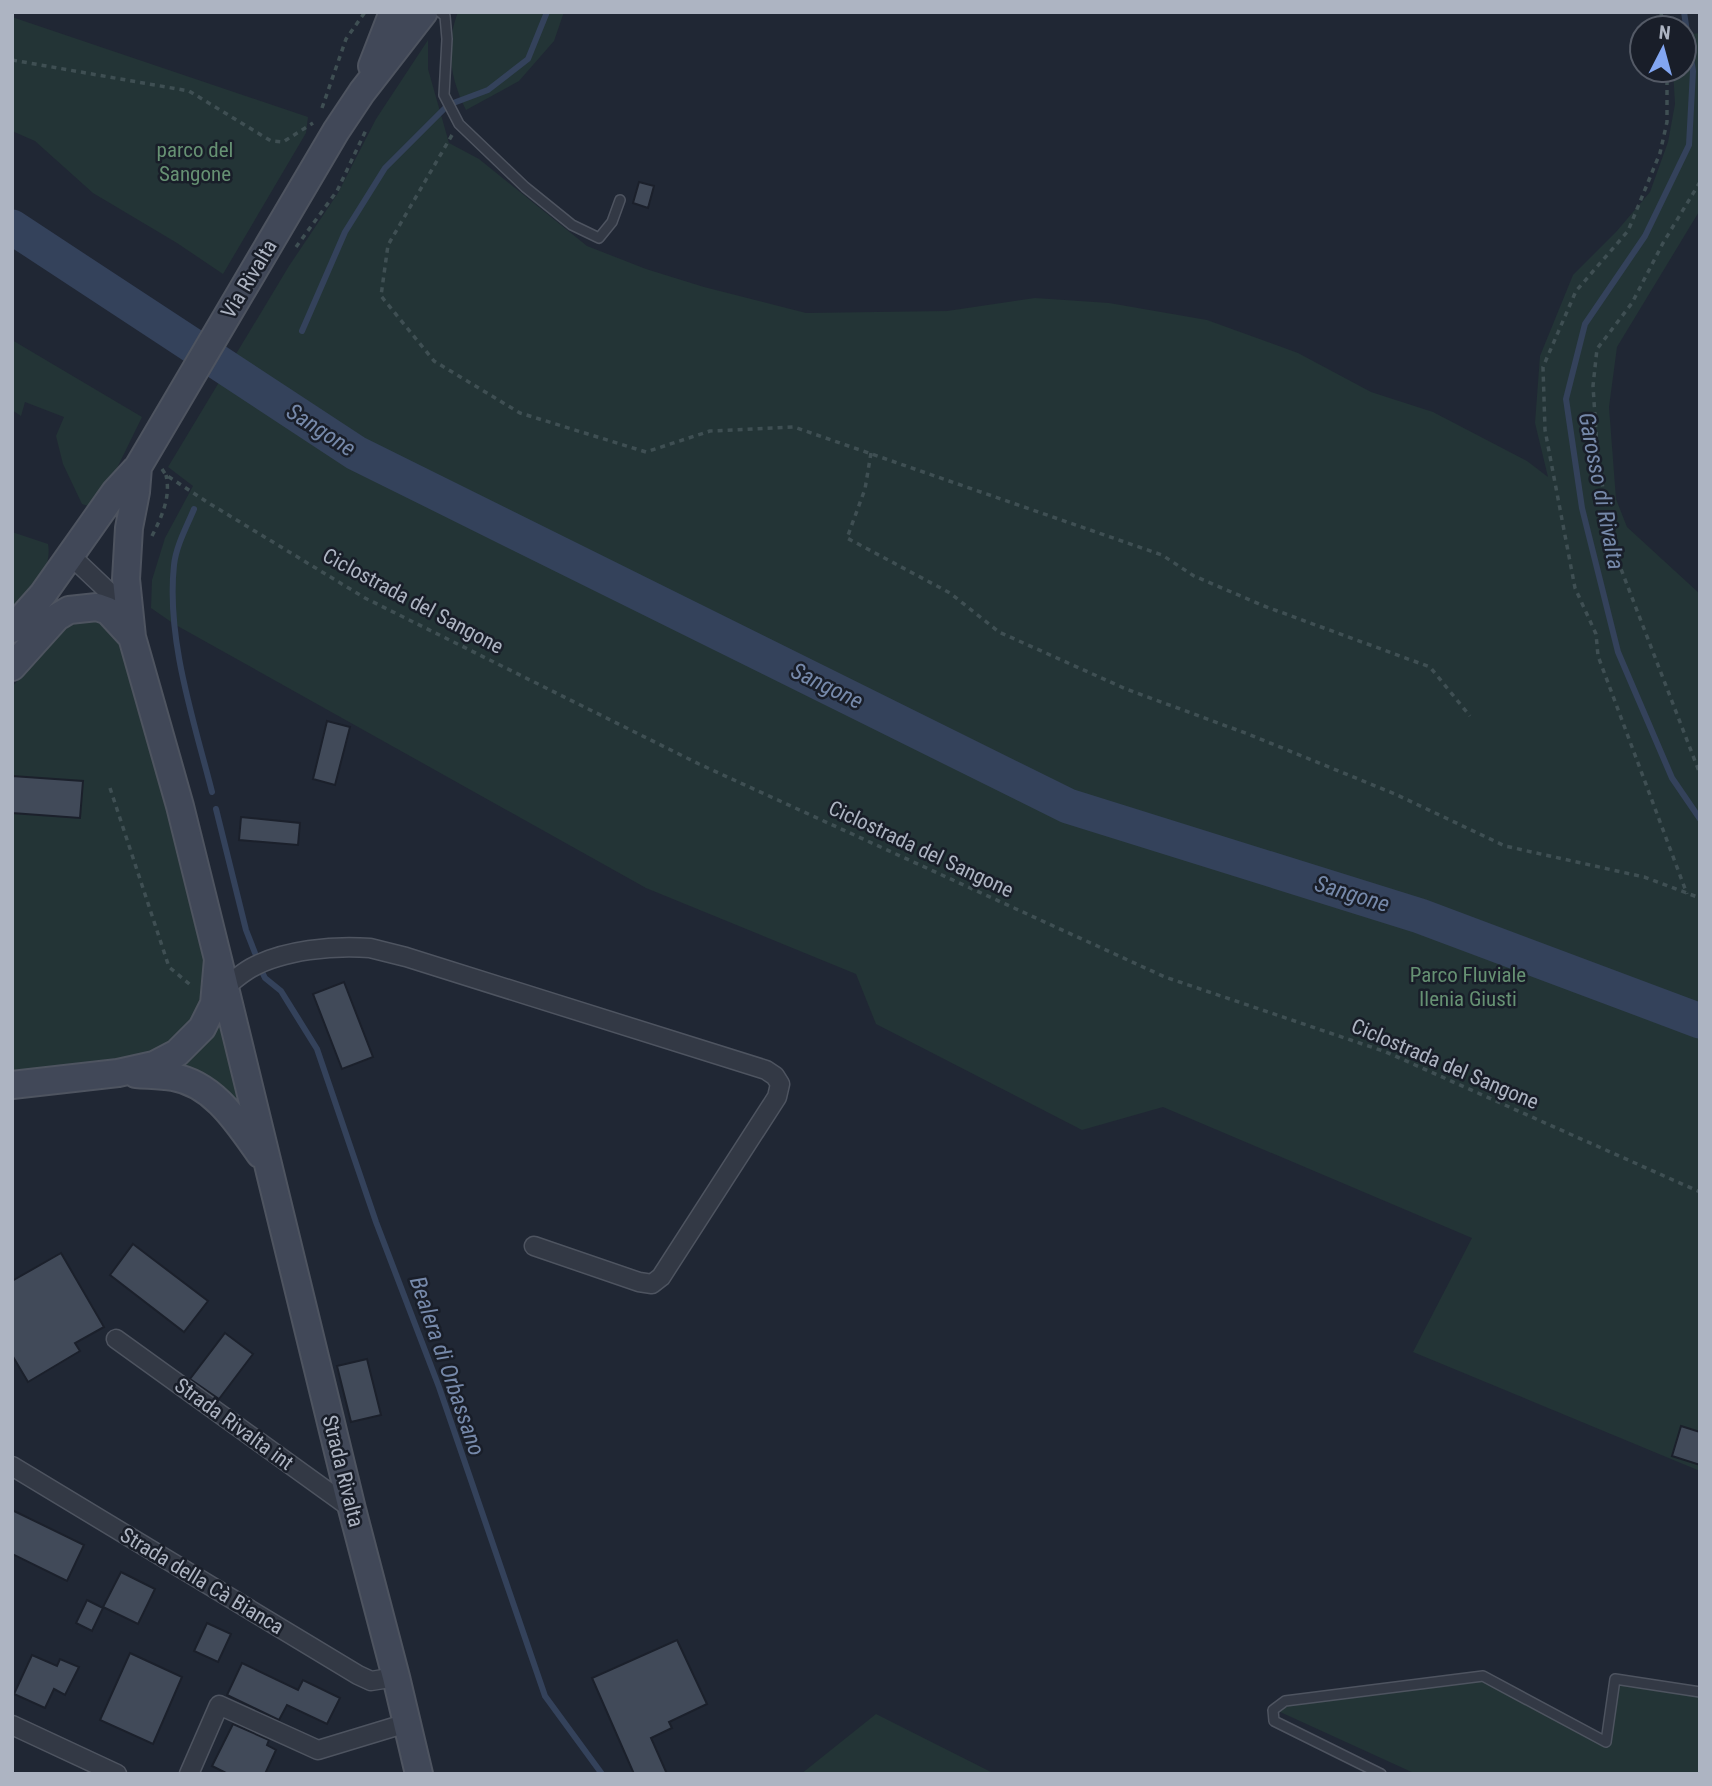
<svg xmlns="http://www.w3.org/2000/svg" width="1712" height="1786" font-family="'Roboto Condensed',sans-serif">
<rect width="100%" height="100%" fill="#202734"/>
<path fill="#233436" d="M458 12H564L554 41 519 81 466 110C450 78 445 46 458 12Z
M12 17 308 117 306 133 223 274 177 243 93 193 35 141 12 131Z
M1700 33V210L1617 347 1609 407 1616 499 1627 527 1700 594V1471L1413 1352 1472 1238 1163 1107 1082 1130 876 1024 856 974 646 888 174 624 151 608 152 580 165 538 193 486 168 467 289 266 338 193 376 119 428 40V69L449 143 479 159 587 246 646 269 704 287 806 313 947 311 1035 298 1109 303 1207 320 1298 353 1371 392 1433 412 1527 461 1548 477 1535 423 1540 356 1573 275 1616 232 1650 192 1668 142 1675 104 1673 70H1684V35Z
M12 340 142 417 97 509 82 504 63 464 56 436 64 417 25 402 21 416 12 410Z
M12 532 48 544C53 571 29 595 12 614Z
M83 620H103L123 642 207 960 204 1001 194 1022 171 1044 150 1055 12 1074V687L64 629Z
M216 1025H222L251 1108H237L169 1068Z
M1480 1676 1607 1744 1618 1680 1700 1692V1774H1416L1278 1711 1286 1701Z
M876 1714 995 1774H801Z"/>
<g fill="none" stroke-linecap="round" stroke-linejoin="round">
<path stroke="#34425b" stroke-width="6" d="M1684 12 1693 71 1689 145 1645 236 1585 324 1566 399 1582 508 1618 652 1672 778 1700 819
M302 331 345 232 385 168 448 105 488 90 528 59 547 12
M194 509C187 526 176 546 174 565 166 639 194 721 212 792
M216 809 246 930 255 953
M261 970 265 978 281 991 317 1049 376 1222 439 1387 545 1696 602 1774"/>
<path stroke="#34425b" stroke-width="35" d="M12 227 356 453 1068 806 1420 916 1700 1021"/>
</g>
<path fill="#414a59" stroke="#1b202b" stroke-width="2" d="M639 182 654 186 648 208 633 203Z
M327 721 350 727 335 785 313 779Z
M12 776 83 781 80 818 12 813Z
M241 817 300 823 298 845 239 840Z
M344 982 373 1057 342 1069 313 994Z
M133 1244 208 1301 184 1332 110 1275Z
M61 1253 104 1327 75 1343 80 1351 28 1382 12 1355V1281Z
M225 1333 253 1354 219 1399 190 1379Z
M367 1359 381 1415 351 1422 337 1366Z
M1681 1426 1700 1432V1465L1672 1456Z
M12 1510 84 1545 67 1581 12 1554Z
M121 1572 155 1589 138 1624 103 1607Z
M87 1600 103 1608 92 1631 76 1623Z
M207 1623 231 1634 218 1662 194 1651Z
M677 1640 707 1704 669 1722 672 1728 651 1738 667 1774H634L592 1678Z
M130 1653 182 1677 153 1744 100 1720Z
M32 1655 57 1666 60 1659 79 1667 65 1695 54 1689 45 1708 14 1694Z
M242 1663 298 1690 303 1680 340 1698 327 1724 287 1705 279 1720 227 1695Z
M233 1724 269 1740 267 1745 276 1750 265 1774H228L212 1766Z"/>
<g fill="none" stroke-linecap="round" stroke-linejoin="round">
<g stroke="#4e5460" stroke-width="12">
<path id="lane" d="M440 12 445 16 447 39 444 95 459 124 525 187 572 225 599 238 612 222 620 200
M1381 1774 1274 1721 1273 1710 1285 1701 1483 1676 1606 1742 1615 1679 1700 1692"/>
</g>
<g stroke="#4e5460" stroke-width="21">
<path id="street" d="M71 556 110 593 123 618
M225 987C233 981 242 973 251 968 283 950 334 945 370 948L406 957 766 1070 775 1076 780 1084 777 1097 661 1277 652 1284 639 1282 534 1246
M116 1339 352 1509
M12 1466 358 1675 371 1681 396 1677
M12 1725 117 1774
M189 1774 219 1705 318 1750 407 1723"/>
</g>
<g stroke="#4e5460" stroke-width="30">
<path id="secondary" d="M372 66 393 12
M12 629 43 594 115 492 138 467 336 131 362 92 424 12
M12 667 57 617 69 610 97 607 108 611 132 637
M218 959 352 1509 396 1677 419 1774
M136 1074C148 1075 161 1075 173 1077 214 1084 238 1123 260 1154
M12 1085 118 1073 154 1065 177 1053 202 1028 214 1004 218 959 180 806 132 637 126 579 129 528 136 492 138 467"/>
</g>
<path stroke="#3f4f53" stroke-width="3.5" stroke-dasharray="5 5" stroke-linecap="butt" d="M1661 12 1663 28
M12 60 189 91 271 141 283 142 313 123
M1667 70V122L1660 153 1628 231 1576 291 1543 367 1545 430 1575 588 1596 634 1598 656 1687 894
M322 108 346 39 365 12
M452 135 388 245 381 296 434 361 520 413 646 452 710 431 794 427 1162 555 1194 576 1264 606 1430 667 1470 716
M1700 182 1663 243 1632 303 1597 349 1593 386 1598 462 1616 556 1700 774
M296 247 337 191 367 128
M871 453 865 489 847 538 950 593 999 632 1126 689 1248 734 1395 794 1505 846 1644 877 1700 898
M162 469 166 475 207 502 365 598 699 764 1165 977 1386 1052 1700 1192
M152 536C162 516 171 497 166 475
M110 788 169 967 193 987"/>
<use href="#lane" stroke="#333945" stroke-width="9"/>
<use href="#street" stroke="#333945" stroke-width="18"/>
<use href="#secondary" stroke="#414858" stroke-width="26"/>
</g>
<g text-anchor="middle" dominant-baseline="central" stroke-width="5" stroke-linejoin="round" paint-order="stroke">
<g font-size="21" fill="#669173" stroke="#191e29">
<text x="195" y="150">parco del<tspan x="195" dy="24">Sangone</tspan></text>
<text x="1468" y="975">Parco Fluviale<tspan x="1468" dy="24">Ilenia Giusti</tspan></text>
</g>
<g font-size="21" fill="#adb4c2" stroke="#191e29">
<text transform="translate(249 279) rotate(-59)">Via Rivalta</text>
<text transform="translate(413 601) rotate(28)">Ciclostrada del Sangone</text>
<text transform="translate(921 849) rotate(25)">Ciclostrada del Sangone</text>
<text transform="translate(1445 1064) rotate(23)">Ciclostrada del Sangone</text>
<text transform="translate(234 1424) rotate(36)">Strada Rivalta int</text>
<text transform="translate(343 1471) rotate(76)">Strada Rivalta</text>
<text transform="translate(202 1581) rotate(31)">Strada della Cà Bianca</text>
</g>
<g font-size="23" font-style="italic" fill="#7689aa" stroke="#191e29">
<text transform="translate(321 430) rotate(33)">Sangone</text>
<text transform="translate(1601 491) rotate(79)">Garosso di Rivalta</text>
<text transform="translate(827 686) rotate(26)">Sangone</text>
<text transform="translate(1352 894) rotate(17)">Sangone</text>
<text transform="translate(447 1366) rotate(71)">Bealera di Orbassano</text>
</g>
</g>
<rect width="1712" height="1786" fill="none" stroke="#adb4c2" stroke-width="28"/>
<g transform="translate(1663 49) rotate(6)"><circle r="33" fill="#191e29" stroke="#545a66" stroke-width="2"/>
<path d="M0-5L12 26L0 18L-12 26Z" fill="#82a6f2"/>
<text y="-10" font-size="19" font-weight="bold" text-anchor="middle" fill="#adb4c2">N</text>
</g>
</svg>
